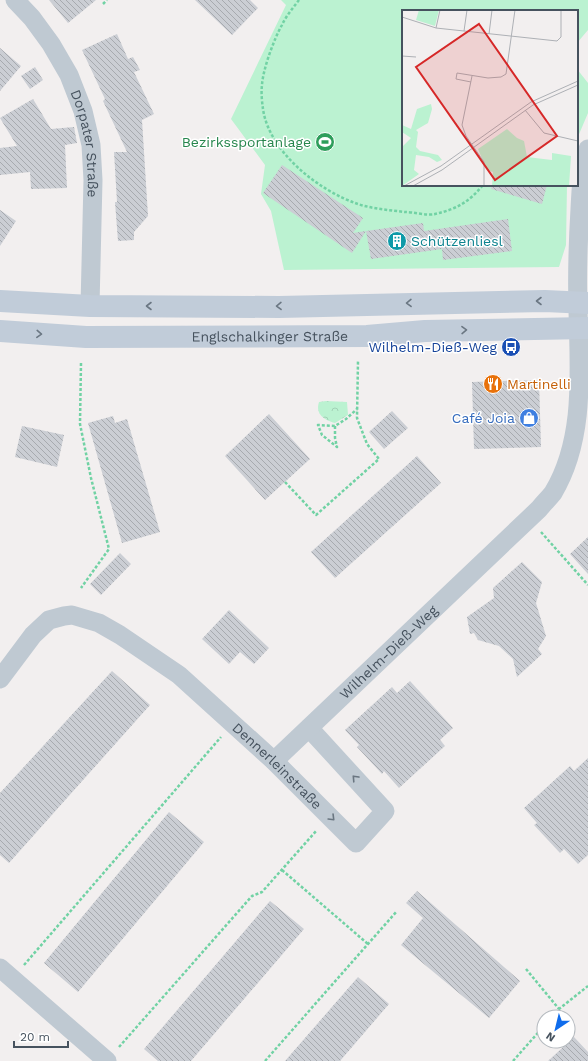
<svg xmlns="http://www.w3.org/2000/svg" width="588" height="1061" font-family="'Work Sans',sans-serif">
<defs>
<pattern id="park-crowns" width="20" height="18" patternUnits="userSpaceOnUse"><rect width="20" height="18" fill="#bbf2d1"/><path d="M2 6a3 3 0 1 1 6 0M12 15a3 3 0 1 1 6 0" fill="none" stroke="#a2d1b6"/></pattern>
<pattern id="building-back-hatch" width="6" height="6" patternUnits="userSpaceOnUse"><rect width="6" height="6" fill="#cbced4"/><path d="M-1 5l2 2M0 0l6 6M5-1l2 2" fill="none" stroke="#a7aaaf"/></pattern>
</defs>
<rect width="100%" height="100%" fill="#f2efef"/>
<path fill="url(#park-crowns)" d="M326 401 347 402 348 415 335 423C324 420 315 414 319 402Z"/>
<path fill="#bbf2d1" d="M281 0H588V30L577 43V11H403V185H567L566 245 559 267 284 270 271 211 261 194 265 165 231 119 286 5Z
M577 69 588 83V113L577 139Z"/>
<path fill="url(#building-back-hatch)" d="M49 0H96L68 23Z
M195 0H250L258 8 232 35Z
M117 34 128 59 133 57 140 70 134 72 154 114 142 120 148 216 134 232V240L118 241 115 202H117L114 152H127L103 101 105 99 82 50Z
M0 48 21 66 0 91Z
M35 67 43 80 30 89 21 76Z
M33 99 51 129 74 127 77 143 65 145 67 188 31 189 30 172 0 175V148L17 146 0 118Z
M282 165 363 218 353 233 366 231 352 253 263 193Z
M492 185H547L542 204 491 189Z
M0 210 16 221 0 246Z
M508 219 512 251 443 260 442 249 371 259 366 231 423 223 424 231Z
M539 380 541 447 474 449 472 382Z
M392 411 408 428 384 449 369 432Z
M269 414 310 459 265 500 225 456Z
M113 416 115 423 127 419 160 532 122 543 88 423Z
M22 426 64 435 57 467 15 457Z
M417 456 441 483 335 578 311 552Z
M588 537V574L570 554Z
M120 553 131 564 101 595 90 584Z
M522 562 542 582 536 603 546 636 538 649 542 654 517 677 513 659 499 646 478 640 474 633 470 634 467 617 494 598 493 588Z
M229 610 269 648 254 664 240 652 229 664 202 639Z
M112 671 150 705 9 863 0 855V793Z
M410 681 453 728 440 740 445 746 399 788 384 771 382 774 357 747 359 745 345 730 392 687 397 693Z
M588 758V855L578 864 564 849 560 853 534 825 537 823 524 808 570 766 574 771Z
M169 812 204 842 78 992 44 963Z
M417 891 520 981 489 1018 401 945 423 918 406 903Z
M270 901 304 929 191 1061H158L144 1049Z
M358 977 389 1004 340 1061H285Z
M574 1037 588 1052V1061H548Z"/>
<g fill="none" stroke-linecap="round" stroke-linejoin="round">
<path stroke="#71d2a4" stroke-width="2.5" stroke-dasharray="3 2" stroke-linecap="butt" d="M299 0C293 8 286 16 282 25 274 39 263 69 262 85 261 93 262 102 263 109 269 152 319 191 358 204 373 209 389 210 405 212 413 212 428 216 435 214 457 209 469 202 483 185
M103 4 107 0
M81 363 80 424 91 478 109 549 81 588
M335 426V438L337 447 322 435 318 425 335 426 346 419 357 409
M285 482 316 515 379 459 367 444 357 418 358 361
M541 532 588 585
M282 870 368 944
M24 965 221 737
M526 969 559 1009
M552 1017 559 1009 588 986
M119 1047 252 896 262 892 317 830
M265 1061 397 911
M513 1061 544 1026"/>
<g stroke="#bfc9d2" stroke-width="19">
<path id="s1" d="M15 0 32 18 51 44 69 75 83 111 91 145 93 180 90 306"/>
<path id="s2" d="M0 679 33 635 49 620 64 616 72 615 99 623 120 635 179 675 274 761 356 843 385 811 309 728"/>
<path id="s3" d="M274 761 539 509C543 504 549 498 553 493 586 438 579 370 578 309 577 275 578 242 580 209 581 188 582 168 588 149"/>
<path d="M0 968 107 1061"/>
</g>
<g stroke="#c1ccd9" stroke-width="22">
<path d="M0 301 90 306 279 307 545 301 588 303"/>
<path id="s4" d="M0 331 86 337 367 336 425 331 588 328"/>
</g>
</g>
<defs><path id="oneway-chevron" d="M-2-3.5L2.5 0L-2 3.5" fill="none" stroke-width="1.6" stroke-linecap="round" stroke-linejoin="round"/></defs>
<g stroke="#6b7783">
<use href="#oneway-chevron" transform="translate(539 301) rotate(180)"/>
<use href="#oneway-chevron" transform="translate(409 303) rotate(179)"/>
<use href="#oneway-chevron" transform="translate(149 306) rotate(-180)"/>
<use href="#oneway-chevron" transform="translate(279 306) rotate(179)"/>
<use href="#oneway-chevron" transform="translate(464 330) rotate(-1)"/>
<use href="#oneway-chevron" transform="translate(39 334) rotate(3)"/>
</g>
<g stroke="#6a7681">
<use href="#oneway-chevron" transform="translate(355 778) rotate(-133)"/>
<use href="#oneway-chevron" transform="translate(332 818) rotate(45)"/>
</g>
<defs>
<g id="stadium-disc" transform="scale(1)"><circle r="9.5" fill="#2e9e5b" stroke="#fff"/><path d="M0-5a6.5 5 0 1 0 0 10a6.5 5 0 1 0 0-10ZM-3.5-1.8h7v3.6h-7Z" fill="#fff"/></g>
<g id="building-disc" transform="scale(1)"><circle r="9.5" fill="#0f9aa8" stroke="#fff"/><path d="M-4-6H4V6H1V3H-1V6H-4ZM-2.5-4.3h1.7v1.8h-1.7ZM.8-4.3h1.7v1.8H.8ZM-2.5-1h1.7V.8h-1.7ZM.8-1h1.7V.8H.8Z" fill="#fff"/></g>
<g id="bus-disc" transform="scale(1)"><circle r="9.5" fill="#1a4fb4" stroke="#fff"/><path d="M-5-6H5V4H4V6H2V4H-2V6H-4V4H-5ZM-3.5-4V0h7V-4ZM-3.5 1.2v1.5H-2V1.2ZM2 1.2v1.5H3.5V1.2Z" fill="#fff"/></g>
<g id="restaurant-disc" transform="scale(1)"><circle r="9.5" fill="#e8710a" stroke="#fff"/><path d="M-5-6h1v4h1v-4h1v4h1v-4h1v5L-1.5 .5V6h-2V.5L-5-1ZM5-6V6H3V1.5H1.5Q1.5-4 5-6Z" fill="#fff"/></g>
<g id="shop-disc" transform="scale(1)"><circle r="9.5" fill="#3f7fe0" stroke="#fff"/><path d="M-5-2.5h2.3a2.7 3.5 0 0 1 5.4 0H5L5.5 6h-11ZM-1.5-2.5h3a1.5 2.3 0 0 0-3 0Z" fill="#fff"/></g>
</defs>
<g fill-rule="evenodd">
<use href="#stadium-disc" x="325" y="142"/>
<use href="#building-disc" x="397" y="241"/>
<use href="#bus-disc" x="511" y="347"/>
<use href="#restaurant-disc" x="493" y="384"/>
<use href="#shop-disc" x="529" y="418"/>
</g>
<g text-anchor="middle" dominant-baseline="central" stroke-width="3" stroke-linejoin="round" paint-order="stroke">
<g font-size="14" fill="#27864d" stroke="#fff" text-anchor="end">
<text x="311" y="142">Bezirkssportanlage</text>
</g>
<g font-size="14" fill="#46525e" stroke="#fff">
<text stroke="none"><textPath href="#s1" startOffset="164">Dorpater Straße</textPath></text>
<text stroke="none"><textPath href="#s4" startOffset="270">Englschalkinger Straße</textPath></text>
<text stroke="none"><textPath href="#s3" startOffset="158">Wilhelm-Dieß-Weg</textPath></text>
<text stroke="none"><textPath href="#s2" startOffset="358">Dennerleinstraße</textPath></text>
</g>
<g font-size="14" fill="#0d838f" stroke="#fff" text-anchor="start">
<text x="411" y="241">Schützenliesl</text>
</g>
<g font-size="14" fill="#164399" stroke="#fff" text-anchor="end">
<text x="497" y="347">Wilhelm-Dieß-Weg</text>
</g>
<g font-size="14" fill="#c56008" stroke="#fff" text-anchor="start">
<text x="507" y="384">Martinelli</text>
</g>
<g font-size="14" fill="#366cbe" stroke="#fff" text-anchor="end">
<text x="515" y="418">Café Joia</text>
</g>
</g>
<g transform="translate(402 10)">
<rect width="176" height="176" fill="#f2efef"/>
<path d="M29 94 30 99 26 113 14 120 16 122 14 137 18 141 36 145 40 150 35 152 27 147 14 145 12 160 17 164 0 176V137L9 128 0 122V115L9 119 15 99Z" fill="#bbf2d1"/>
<path d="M17 0H37L33 16 14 10Z" fill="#bbf2d1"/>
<path d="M105 119 115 128 122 131 125 147 150 150V143L169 146 167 176H90L91 162 85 160 76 139Z" fill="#bbf2d1"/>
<path fill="none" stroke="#adb0b5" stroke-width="1" d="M0 7 34 18 155 31 159 27V0M34 18 38 0M62 21 65 0M87 24 90 0M0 46 14 47M70 66 60 115 64 126 82 152V176M69 72 54 69 55 63 86 68 99 67 104 64 113 0M123 100 142 123 176 131M2 176 39 156 129 92 176 71M11 176 40 160 131 95 176 75"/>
<path fill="#d62828" fill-opacity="0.15" stroke="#d62828" stroke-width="2" d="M77 14 155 126 93 170 14 57Z"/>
<rect width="176" height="176" fill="none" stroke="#46525e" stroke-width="2"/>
</g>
<g transform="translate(556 1029) rotate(215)"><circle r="19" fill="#ffffff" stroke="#b5babf"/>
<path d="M0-3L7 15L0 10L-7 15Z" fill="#0f6cec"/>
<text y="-6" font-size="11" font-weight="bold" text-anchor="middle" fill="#46525e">N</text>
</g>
<path d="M14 1041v6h54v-6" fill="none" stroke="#46525e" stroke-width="2"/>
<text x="20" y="1041" font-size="12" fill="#46525e" stroke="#ffffff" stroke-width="3" paint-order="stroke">20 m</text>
</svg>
